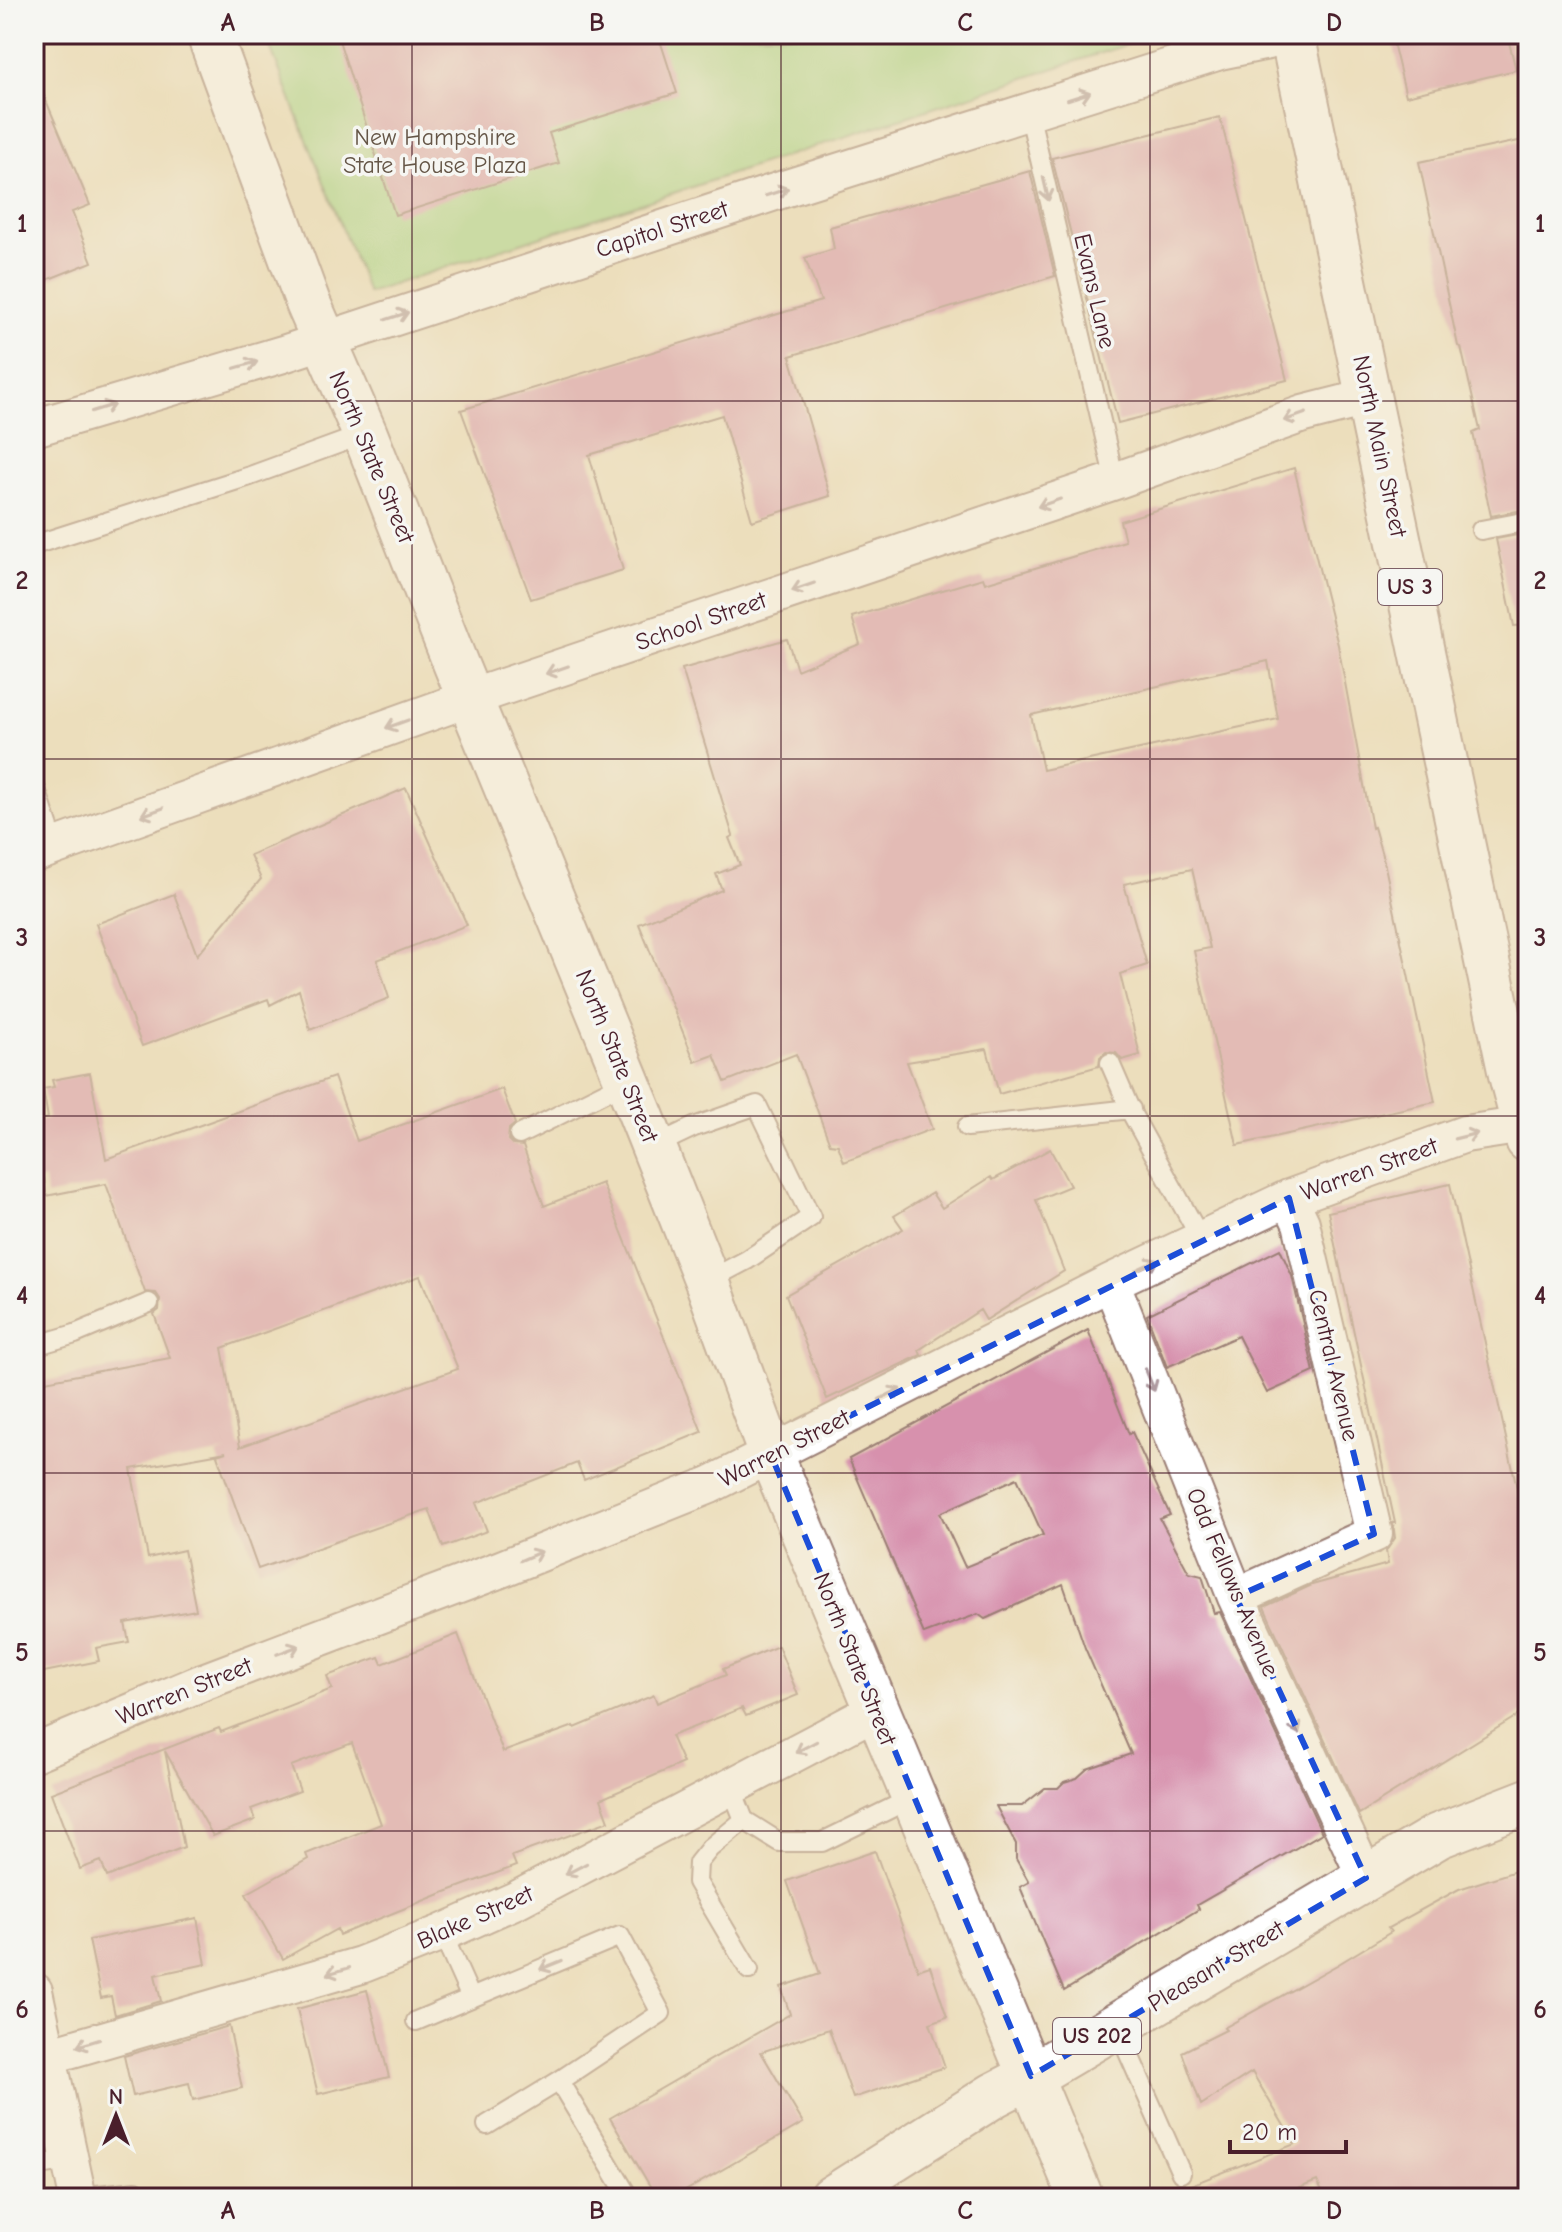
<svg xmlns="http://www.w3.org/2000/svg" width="1562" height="2232" font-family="'Comic Neue',sans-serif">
<rect width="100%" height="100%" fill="#f6f6f2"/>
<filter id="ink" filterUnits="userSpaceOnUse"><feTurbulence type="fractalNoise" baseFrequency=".0125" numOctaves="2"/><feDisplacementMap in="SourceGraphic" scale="16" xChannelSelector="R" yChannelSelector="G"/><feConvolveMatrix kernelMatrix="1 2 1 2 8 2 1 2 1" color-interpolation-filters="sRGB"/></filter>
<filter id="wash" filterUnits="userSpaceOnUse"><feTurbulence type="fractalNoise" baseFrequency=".006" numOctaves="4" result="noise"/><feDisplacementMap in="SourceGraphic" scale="32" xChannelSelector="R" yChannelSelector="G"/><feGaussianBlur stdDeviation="1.8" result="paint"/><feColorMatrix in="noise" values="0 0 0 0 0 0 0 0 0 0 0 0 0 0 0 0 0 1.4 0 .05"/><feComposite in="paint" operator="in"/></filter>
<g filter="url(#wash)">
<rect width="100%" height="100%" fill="#ecdebc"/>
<path fill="#a3d787" stroke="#767b59" stroke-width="2" d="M265 34H1159L368 293Z"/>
<g id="blocks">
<path fill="#d791ad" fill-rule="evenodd" d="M337 34H658L677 93 549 133 559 163 395 215Z
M1391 34H1507L1516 70 1406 96Z
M34 72 90 205 72 212 92 262 34 285Z
M1220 117 1287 380 1118 423 1052 158Z
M1528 139V509L1491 516 1473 433 1480 430 1461 347 1458 346 1419 162Z
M1030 171 1055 276 790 356 830 496 752 521 722 415 589 455 623 570 531 599 461 410 821 301 805 258 834 249 830 227Z
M1294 468 1338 645 1372 828 1374 827 1385 866 1435 1102 1237 1145 1194 951 1210 948 1192 869 1124 884 1147 965 1120 974 1140 1055 1122 1060 1116 1053 1106 1052 1100 1057 1099 1066 999 1094 987 1049 907 1062 932 1129 844 1162 838 1145 830 1144 796 1054 725 1082 714 1055 695 1062 639 924 722 890 716 874 740 865 729 838 733 836 682 669 787 639 797 670 860 644 852 617 983 578 985 583 1125 541 1120 521ZM1268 661 1278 719 1043 770 1031 715Z
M1528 533V625L1514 626 1496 539Z
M406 788 467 925 377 960 389 998 310 1030 299 990 270 1005 268 999 142 1046 96 924 174 894 197 955 261 879 250 855Z
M90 1073 106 1159 334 1077 357 1141 502 1089 515 1124 509 1129 508 1140 513 1145 523 1146 544 1206 602 1183 702 1432 584 1480 577 1463 476 1503 487 1531 443 1547 429 1509 258 1569 217 1455 226 1452 131 1469 148 1558 184 1550 196 1610 125 1623 129 1642 96 1648 99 1661 34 1674V1383L170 1358 154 1314 159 1310 160 1299 156 1293 145 1292 106 1184 46 1196 44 1179 34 1181V1121L48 1118 43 1089 54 1087 52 1080ZM420 1276 458 1369 240 1447 222 1348Z
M1050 1149 1070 1186 1036 1200 1064 1271 986 1320 980 1310 919 1350 921 1355 827 1399 786 1295 903 1229 894 1216 932 1193 942 1208 991 1177 993 1180Z
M1450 1184 1528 1538V1709L1359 1814 1264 1607 1312 1585 1388 1564 1386 1551 1395 1538 1393 1523H1395L1328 1212Z
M1280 1249 1292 1276 1314 1372 1267 1393 1238 1336 1167 1367 1147 1315Z
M1088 1330 1129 1434 1132 1432 1170 1515 1160 1519 1189 1573 1202 1576 1214 1613 1220 1612 1322 1833 1197 1905 1199 1909 1064 1991 1020 1887 1029 1882 1016 1859V1844L996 1806H1022L1045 1788H1058L1064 1782 1077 1778 1087 1769 1131 1754 1085 1648 1063 1584 985 1619 978 1614 924 1634 849 1459ZM1017 1478 1043 1535 965 1567 940 1513Z
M458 1634 503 1752 574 1726 575 1728 654 1695 657 1703 726 1675 723 1669 778 1646 798 1695 746 1716 742 1708 671 1736 683 1763 601 1799 609 1821 512 1856 516 1866 440 1894 339 1935 337 1929 283 1959 246 1894 308 1859 306 1854 381 1824 352 1743 291 1766 300 1791 251 1809 255 1820 213 1836 165 1751 184 1847 107 1877 101 1861 80 1869 51 1793 219 1728 221 1732 332 1689 327 1676 379 1657 382 1664Z
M875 1851 918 1970 930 1966 947 2017 930 2023 945 2067 853 2098 829 2029 761 2052 803 2123 673 2198H657L610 2118 790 2014 781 1987 820 1974 787 1881Z
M1528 1867V2190L1495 2198H1325L1317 2181 1274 2198H1163V2196L1295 2144 1252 2072 1201 2105 1182 2052 1226 2030 1224 2028 1337 1965 1391 1932 1388 1928 1459 1889Z
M197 1918 206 1964 155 1975 161 2001 115 2015 111 1996 101 1998 89 1940Z
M367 1990 389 2077 318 2094 297 2009Z
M229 2026 242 2088 193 2100 189 2083 133 2096 124 2056Z"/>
</g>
</g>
<g filter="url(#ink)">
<use href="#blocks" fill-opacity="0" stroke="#9b7e74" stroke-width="2"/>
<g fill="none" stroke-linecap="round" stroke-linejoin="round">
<g stroke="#9b7e74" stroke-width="22">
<path id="lane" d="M1029 112 1115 481
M1481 530 1528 521
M34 545 250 476 365 434
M34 783 55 846
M1110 1063 1133 1116 1201 1239
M967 1127 1131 1109
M519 1135 627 1081
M654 1146 694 1127 757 1105 811 1217 747 1260 707 1281
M34 1346 75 1334 149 1303
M731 1787 744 1820 710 1848 698 1863 697 1882 749 1970
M744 1820 779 1842H822L912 1798
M442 1933 471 1998 620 1936 661 2013 559 2081 629 2198
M416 2021 471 1998
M1116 2025 1181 2173
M487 2125 559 2081
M34 2166 70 2160
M77 2197 136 2191 145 2198"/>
</g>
<g stroke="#9b7e74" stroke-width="40">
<path id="street" d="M34 428 283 354 787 188 1220 51 1292 36
M34 854 470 698 1115 481 1303 414 1370 397
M1111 1282 1236 1597 1366 1878
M1236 1597 1374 1534 1301 1223 1289 1198
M34 1753 203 1682 501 1569 710 1485 1111 1282 1289 1198 1465 1134 1524 1125
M34 1991 78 2198
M48 2056 361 1965 442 1933 516 1900 875 1711"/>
</g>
<g stroke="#9b7e74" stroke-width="48">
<path id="secondary" d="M209 34 308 303 365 434 456 665 639 1110 707 1281 771 1455 1081 2198"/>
</g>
<g stroke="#9b7e74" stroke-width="48">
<path id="primary" d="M1292 34 1511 1075 1528 1140
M832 2198 994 2095 1031 2076 1438 1836 1528 1801"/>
</g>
<use href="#lane" stroke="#fff" stroke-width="18"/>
<use href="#street" stroke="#fff" stroke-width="36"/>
<use href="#secondary" stroke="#fff" stroke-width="44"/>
<use href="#primary" stroke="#fff" stroke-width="44"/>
</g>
<defs><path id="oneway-shaft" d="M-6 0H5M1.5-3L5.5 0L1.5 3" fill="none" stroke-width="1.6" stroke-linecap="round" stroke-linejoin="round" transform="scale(2)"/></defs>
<g stroke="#ae9aa0">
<use href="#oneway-shaft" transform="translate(1079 96) rotate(-18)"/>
<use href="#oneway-shaft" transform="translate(1046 189) rotate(77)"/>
<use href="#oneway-shaft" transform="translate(777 192) rotate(-18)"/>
<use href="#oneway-shaft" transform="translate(397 316) rotate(-18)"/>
<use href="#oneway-shaft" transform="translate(246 365) rotate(-16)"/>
<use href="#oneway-shaft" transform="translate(103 408) rotate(-17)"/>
<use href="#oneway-shaft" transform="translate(1295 417) rotate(161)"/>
<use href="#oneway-shaft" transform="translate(1049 503) rotate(161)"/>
<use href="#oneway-shaft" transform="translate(803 587) rotate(161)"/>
<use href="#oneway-shaft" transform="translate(557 670) rotate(161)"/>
<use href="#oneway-shaft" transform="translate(397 724) rotate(160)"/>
<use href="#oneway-shaft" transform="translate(152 812) rotate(160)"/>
<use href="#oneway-shaft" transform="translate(1466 1136) rotate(-14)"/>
<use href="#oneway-shaft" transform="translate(1147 1265) rotate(-25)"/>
<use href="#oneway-shaft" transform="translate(1150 1380) rotate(68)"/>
<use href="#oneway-shaft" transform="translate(890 1394) rotate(-27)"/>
<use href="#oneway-shaft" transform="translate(531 1556) rotate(-23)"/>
<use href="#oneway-shaft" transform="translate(288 1650) rotate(-21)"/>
<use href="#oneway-shaft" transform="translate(1294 1723) rotate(65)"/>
<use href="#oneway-shaft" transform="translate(806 1747) rotate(152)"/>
<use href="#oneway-shaft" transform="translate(576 1869) rotate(152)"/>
<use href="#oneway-shaft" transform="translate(551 1965) rotate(158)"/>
<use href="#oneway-shaft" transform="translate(338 1971) rotate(164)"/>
<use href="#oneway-shaft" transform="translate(88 2043) rotate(163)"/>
</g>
</g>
<path d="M0 0H1562V2232H0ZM1289 1198 1374 1534 1236 1597 1366 1878 1031 2076 771 1455Z" fill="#ecdebc" fill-opacity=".55" fill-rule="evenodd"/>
<path fill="none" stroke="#1d4ed8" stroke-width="6" stroke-dasharray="16 10" stroke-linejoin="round" d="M1289 1198 1374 1534 1236 1597 1366 1878 1031 2076 771 1455Z"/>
<path fill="none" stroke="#4a1f2b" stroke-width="2" stroke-opacity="0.55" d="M412 34V2198M781 34V2198M1150 34V2198M34 401H1528M34 759H1528M34 1116H1528M34 1473H1528M34 1831H1528"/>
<g text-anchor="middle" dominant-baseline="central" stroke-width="7" stroke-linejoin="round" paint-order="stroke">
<g fill="#f6f6f2" stroke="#7e6067" stroke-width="2">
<rect x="1378" y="569" width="64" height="36" rx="6"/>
<rect x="1053" y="2018" width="88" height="36" rx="6"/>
</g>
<g font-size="22" font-weight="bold" fill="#4a1f2b">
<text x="1410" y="587">US 3</text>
<text x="1097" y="2036">US 202</text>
</g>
<g font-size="24" fill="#655647" stroke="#f6f6f2">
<text x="435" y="137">New Hampshire<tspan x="435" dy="28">State House Plaza</tspan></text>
</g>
<g font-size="24" fill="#4a1f2b" stroke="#f6f6f2">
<text transform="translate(662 229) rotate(-18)">Capitol Street</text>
<text transform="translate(1095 291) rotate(77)">Evans Lane</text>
<text transform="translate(1380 446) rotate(78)">North Main Street</text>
<text transform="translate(372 457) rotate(67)">North State Street</text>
<text transform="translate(701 621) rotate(-19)">School Street</text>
<text transform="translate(617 1056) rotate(68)">North State Street</text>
<text transform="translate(1369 1169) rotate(-20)">Warren Street</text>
<text transform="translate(1334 1365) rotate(77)">Central Avenue</text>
<text transform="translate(784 1448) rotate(-27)">Warren Street</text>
<text transform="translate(1233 1582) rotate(67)">Odd Fellows Avenue</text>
<text transform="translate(855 1659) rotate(68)">North State Street</text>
<text transform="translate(184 1691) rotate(-22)">Warren Street</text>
<text transform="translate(475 1917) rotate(-24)">Blake Street</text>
<text transform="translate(1216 1966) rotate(-31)">Pleasant Street</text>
</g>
</g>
<rect width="1562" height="2232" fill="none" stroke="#f6f6f2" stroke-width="88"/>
<g transform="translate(116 2116)" stroke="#f6f6f2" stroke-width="6" paint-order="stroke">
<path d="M0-6L14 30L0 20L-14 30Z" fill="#4a1f2b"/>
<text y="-12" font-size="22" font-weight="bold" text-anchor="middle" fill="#4a1f2b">N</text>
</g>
<path d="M1230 2140v12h116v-12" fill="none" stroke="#4a1f2b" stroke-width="4"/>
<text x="1242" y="2140" font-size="24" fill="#4a1f2b" stroke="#f6f6f2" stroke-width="6" paint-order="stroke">20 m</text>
<rect x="44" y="44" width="1474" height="2144" fill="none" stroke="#4a1f2b" stroke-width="3"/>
<g font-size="26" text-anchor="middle" font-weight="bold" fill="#4a1f2b">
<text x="228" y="31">A</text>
<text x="597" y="31">B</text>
<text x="965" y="31">C</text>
<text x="1334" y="31">D</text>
<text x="22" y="232">1</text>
<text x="1540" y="232">1</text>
<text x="22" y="589">2</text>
<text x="1540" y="589">2</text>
<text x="22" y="946">3</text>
<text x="1540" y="946">3</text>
<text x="22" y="1304">4</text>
<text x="1540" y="1304">4</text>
<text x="22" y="1661">5</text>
<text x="1540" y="1661">5</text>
<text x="22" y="2018">6</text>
<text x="1540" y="2018">6</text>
<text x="228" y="2219">A</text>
<text x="597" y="2219">B</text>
<text x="965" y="2219">C</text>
<text x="1334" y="2219">D</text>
</g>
</svg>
